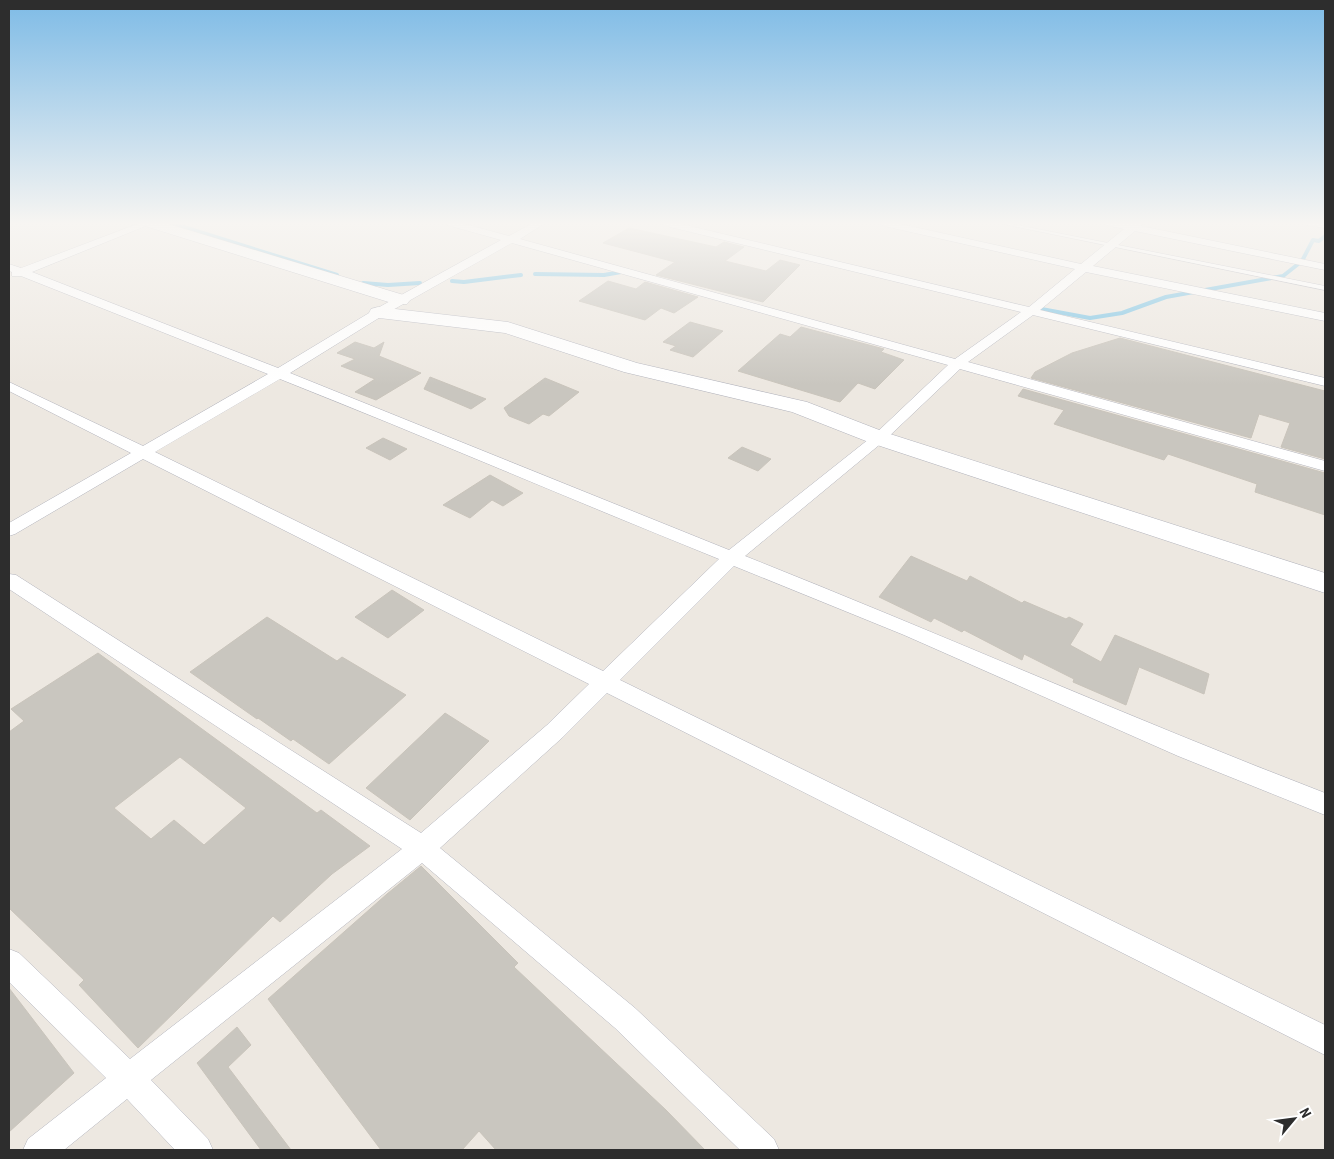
<svg xmlns="http://www.w3.org/2000/svg" width="1334" height="1159" font-family="'Roboto Condensed',sans-serif">
<rect width="100%" height="100%" fill="#ede8e1"/>
<g fill="none" stroke-linecap="round" stroke-linejoin="round">
<path stroke="#7fc5e4" stroke-width="4" d="M171 223 337 275
M535 274 604 275 621 272
M452 281 464 282 521 275
M363 283 388 285 420 283
M1036 308 1090 318 1122 313 1166 297 1283 276 1302 261 1313 240 1319 241 1325 236"/>
</g>
<path fill="#c9c6bf" stroke="#c9c4bb" fill-rule="evenodd" d="M629 228 716 247 724 242 744 247 725 261 766 271 780 260 800 265 763 302 656 275 675 262 603 243Z
M608 281 636 289 645 282 698 297 674 313 661 308 645 320 579 301Z
M690 322 723 331 693 357 670 350 676 346 663 342Z
M801 327 884 349 881 352 904 360 875 389 858 383 840 402 738 371 780 334 790 337Z
M1120 338 1325 391V459L1281 447 1290 423 1259 414 1251 438 1031 378 1035 372 1072 353Z
M355 342 374 348 384 342 379 356 421 373 376 400 355 392 375 379 341 366 355 359 337 353Z
M430 377 486 399 471 409 424 389Z
M545 378 579 392 549 416 543 414 529 424 509 416 504 408Z
M1023 389 1325 473V515L1255 492 1257 484 1168 454 1164 460 1054 424 1064 410 1018 396Z
M383 438 407 449 390 460 366 448Z
M742 447 771 459 758 471 728 458Z
M490 475 523 493 503 506 492 500 470 518 443 505Z
M911 556 967 581 970 576 1022 603 1024 601 1066 619 1069 617 1083 624 1070 645 1101 662 1115 635 1209 674 1204 694 1139 667 1126 705 1073 682 1074 679 1024 654 1022 660 964 630 962 632 934 618 931 622 879 597Z
M392 590 424 610 388 638 355 617Z
M267 617 337 661 342 657 406 695 329 764 293 739 291 741 258 718 257 719 190 672Z
M98 653 317 813 321 810 370 846 332 874 280 922 273 916 138 1048 79 985 84 980 9 908V732L24 721 11 709ZM180 757 246 808 204 845 174 820 151 839 114 808Z
M445 713 489 741 410 820 366 788Z
M421 866 518 963 514 967 666 1110 705 1150H496L479 1131 462 1150H381L268 999 387 894Z
M9 988 74 1073 9 1132Z
M237 1027 251 1045 228 1067 291 1150H261L197 1063Z"/>
<g fill="none" stroke-linecap="round" stroke-linejoin="round">
<g stroke="#b2b3bc" stroke-width="1">
<path id="lane" d="M998 223H1007L1325 286V290Z"/>
</g>
<g stroke="#b2b3bc" stroke-width="1">
<path id="street" d="M140 223H153L32 272 278 368 374 310 501 240 447 225 446 223H461L509 236 533 223H545L520 239 955 359 1021 312 666 226 661 223H677L1029 307 1075 269 884 226 879 223H896L1081 264 1124 229 1106 225 1105 223H1143L1141 226 1325 264V270L1135 231 1093 266 1325 313V321L1086 272 1040 310 1325 378V386L1033 315 968 362 1325 461V471L960 369 884 441 745 556C939 633 1130 718 1325 793V815L1178 756 904 635 734 566 620 680 1325 1025V1055L607 693 563 737 440 848 635 1008 774 1139 779 1150H740L615 1028 422 863 151 1080 208 1139 213 1150H175L127 1099 64 1150H23L28 1139 106 1078 9 982V949L19 953 130 1059 402 849 9 589V574L16 575 421 833 547 725 589 684 143 459 15 534 9 536V523L131 453 9 391V382L143 446 268 374 21 276H12V272L9 271V264L21 268ZM512 243 948 365 874 435 729 550 290 373 382 316ZM280 379C427 437 572 500 719 559L603 671 155 452Z
M1305 223H1325V228L1306 225Z"/>
</g>
<g stroke="#b2b3bc" stroke-width="1">
<path id="secondary" d="M142 223H165L407 296 410 300 407 304H395L145 226Z
M378 307 508 322 637 363 807 402 887 433 1325 573V593L871 443 792 412 624 372 505 333 371 317 369 313 371 309Z"/>
</g>
<use href="#lane" fill="#fff" fill-rule="evenodd"/>
<use href="#street" fill="#fff" fill-rule="evenodd"/>
<use href="#secondary" fill="#fff" fill-rule="evenodd"/>
</g>
<linearGradient id="sky" x2="0" y2="1"><stop stop-color="#7ebbe6"/><stop offset="0.58" stop-color="#f7f5f2"/><stop offset="1" stop-color="#f7f5f2" stop-opacity="0"/></linearGradient>
<rect width="1334" height="385" fill="url(#sky)"/>
<rect width="1334" height="1159" fill="none" stroke="#2d2d2d" stroke-width="20"/>
<g transform="translate(1294 1119) rotate(61)" stroke="#ffffff" stroke-width="4" paint-order="stroke">
<path d="M0-4L9 19L0 12L-9 19Z" fill="#2d2d2d"/>
<text y="-8" font-size="14" font-weight="bold" text-anchor="middle" fill="#2d2d2d">N</text>
</g>
</svg>
